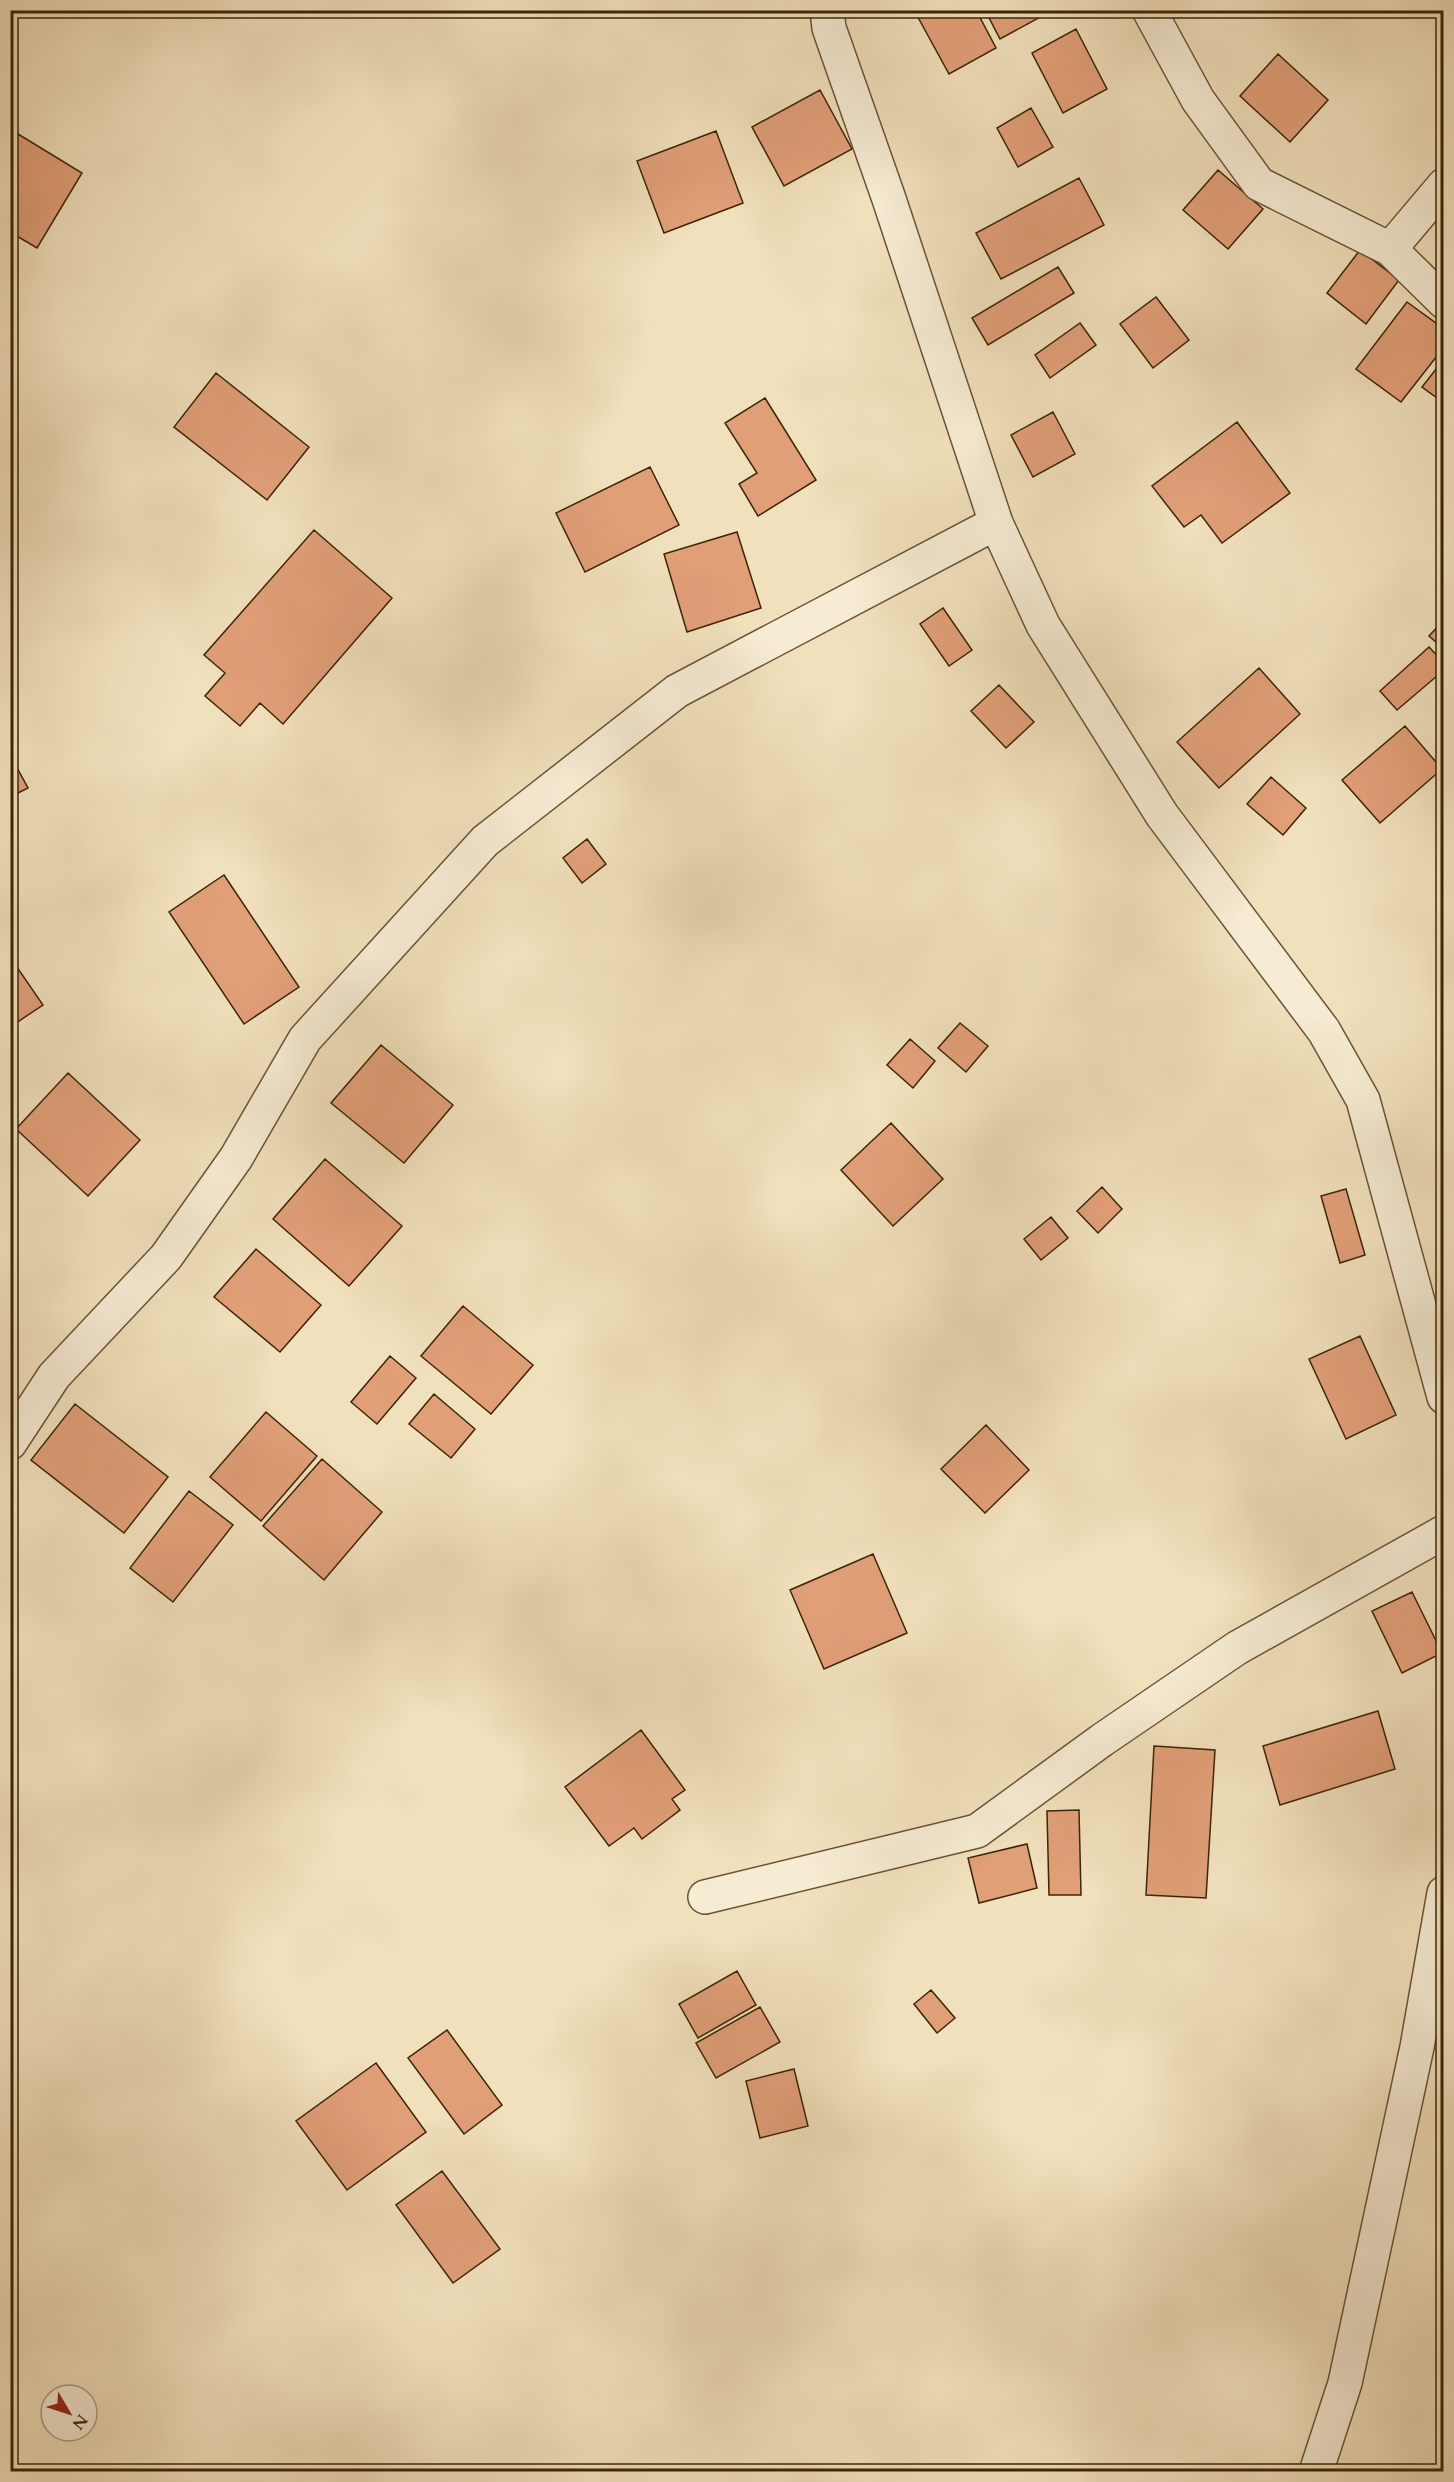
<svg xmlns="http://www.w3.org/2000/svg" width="1454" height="2482" font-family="Cardo,serif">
<rect width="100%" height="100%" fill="#f1e0bc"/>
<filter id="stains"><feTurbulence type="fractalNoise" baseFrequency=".00333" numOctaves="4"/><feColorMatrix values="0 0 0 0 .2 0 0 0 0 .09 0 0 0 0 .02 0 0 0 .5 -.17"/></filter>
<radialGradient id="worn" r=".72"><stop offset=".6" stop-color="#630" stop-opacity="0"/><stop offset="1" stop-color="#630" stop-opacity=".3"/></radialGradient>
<path fill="#e19f78" stroke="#3c2406" stroke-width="1.5" d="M914 10H976L996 48 949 74Z
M985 10H1053L1000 39Z
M1076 29 1107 89 1063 113 1032 53Z
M1278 54 1328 100 1290 142 1240 96Z
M820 90 852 149 784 186 752 127Z
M1031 108 1053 147 1018 167 997 128Z
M716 131 743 203 664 233 637 161Z
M18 134 82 173 37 248 10 232V145Z
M1218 170 1263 209 1228 249 1183 210Z
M1079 178 1104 225 1001 279 976 233Z
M1360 250 1399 280 1366 324 1327 293Z
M1058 267 1074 293 988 345 972 318Z
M1156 297 1189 340 1153 368 1120 324Z
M1407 302 1444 329V347L1401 402 1356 369Z
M1080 323 1096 345 1050 378 1035 355Z
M1444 359V403L1422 387Z
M216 373 309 447 267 500 174 427Z
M765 398 816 480 758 516 739 484 757 473 725 423Z
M1053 412 1075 454 1033 477 1011 435Z
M1237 422 1290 493 1222 543 1201 515 1184 527 1152 486Z
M650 467 679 525 585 572 556 513Z
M314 530 392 598 283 724 260 703 240 726 205 696 225 673 204 655Z
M737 532 761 608 687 632 664 554Z
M943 608 972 650 949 666 920 624Z
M1444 620V649L1429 636Z
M1429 647 1444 663V670L1397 710 1380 691Z
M1259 668 1300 714 1219 788 1177 742Z
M999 685 1034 722 1006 748 971 711Z
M1405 726 1442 769 1380 823 1342 780Z
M10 755 28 788 10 797Z
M1271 777 1306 808 1283 835 1247 804Z
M587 839 606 864 582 883 563 858Z
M224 875 299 987 244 1024 169 912Z
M10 957 43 1005 10 1027Z
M960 1023 988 1046 966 1072 938 1048Z
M910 1039 935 1061 913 1088 887 1065Z
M381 1045 453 1105 404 1163 331 1103Z
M68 1073 140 1140 88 1196 16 1129Z
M891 1123 943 1179 893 1226 841 1170Z
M325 1159 402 1226 349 1286 273 1219Z
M1102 1187 1122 1209 1098 1233 1077 1211Z
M1346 1189 1365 1255 1340 1263 1321 1196Z
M1051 1217 1068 1238 1041 1260 1024 1239Z
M256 1249 321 1305 280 1352 214 1297Z
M463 1306 533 1365 491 1414 421 1356Z
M1360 1336 1396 1415 1346 1439 1309 1359Z
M390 1356 416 1378 377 1424 351 1402Z
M434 1394 475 1429 451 1458 409 1424Z
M75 1404 168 1477 124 1533 31 1460Z
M266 1412 317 1456 261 1521 210 1477Z
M986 1425 1029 1470 985 1513 941 1469Z
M322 1459 382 1512 324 1580 263 1526Z
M189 1491 233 1525 173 1602 130 1568Z
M873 1554 907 1633 824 1669 790 1590Z
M1412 1592 1442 1653 1402 1673 1372 1611Z
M1378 1711 1395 1769 1280 1805 1263 1746Z
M641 1730 685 1790 672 1799 680 1810 642 1839 634 1828 609 1846 565 1787Z
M1154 1746 1215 1750 1206 1898 1146 1895Z
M1079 1810 1081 1895H1049L1047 1811Z
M1027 1844 1037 1888 979 1903 968 1858Z
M737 1971 756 2005 698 2038 679 2004Z
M931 1990 955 2018 937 2033 914 2004Z
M760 2007 780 2042 716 2078 696 2043Z
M447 2030 502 2105 464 2134 408 2058Z
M376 2063 426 2132 347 2190 296 2121Z
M794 2069 808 2126 760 2138 746 2081Z
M442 2171 500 2249 453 2283 396 2205Z"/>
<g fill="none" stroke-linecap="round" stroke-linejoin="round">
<g stroke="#695334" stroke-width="36">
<path id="minor" d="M827 10 829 28 889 199 996 523 1043 625 1162 815 1324 1031 1363 1100 1444 1397
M1149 10 1198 100 1259 184 1390 249 1444 302
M1390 249 1444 185
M10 1443 54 1376 166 1257 236 1158 305 1039 485 841 677 691 996 523
M705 1897 977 1831 1102 1740 1237 1648 1444 1532
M1316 2472 1345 2383 1417 2047 1444 1893"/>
</g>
<use href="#minor" stroke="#f6ebd3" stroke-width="33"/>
</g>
<rect width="1454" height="2482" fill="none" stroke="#f1e0bc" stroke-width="36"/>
<rect x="12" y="12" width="1430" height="2458" fill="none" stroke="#3c2406" stroke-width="3"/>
<rect x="18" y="18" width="1418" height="2446" fill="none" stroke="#3c2406" stroke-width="1.5"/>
<g transform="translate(69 2413) rotate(129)"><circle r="28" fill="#f6ebd3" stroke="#ac9b81" stroke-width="1.5"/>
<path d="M0-4.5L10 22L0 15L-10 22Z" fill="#8f2418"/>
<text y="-9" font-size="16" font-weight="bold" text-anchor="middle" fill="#3c2406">N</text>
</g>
<rect width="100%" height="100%" filter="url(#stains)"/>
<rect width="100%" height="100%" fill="url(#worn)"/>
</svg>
